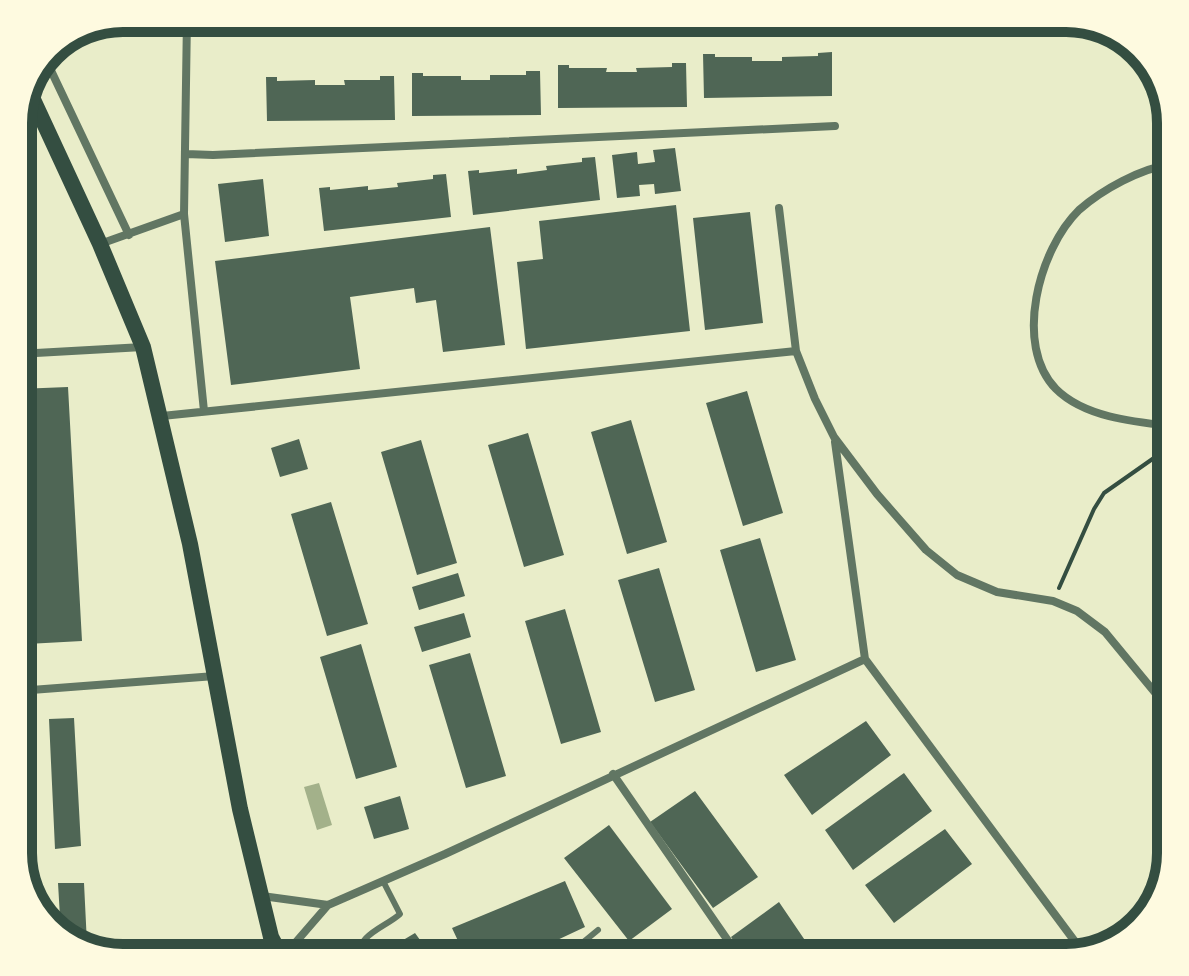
<svg xmlns="http://www.w3.org/2000/svg" width="1189" height="976" font-family="'IBM Plex Serif',serif">
<rect width="100%" height="100%" fill="#e9edc9"/>
<path fill="#a3b18a" d="M319 783 332 825 317 830 304 787Z"/>
<path fill="#4f6655" d="M832 52V96L704 98 703 54H715V57H752V61H782V57L818 56V53Z
M672 63H686L687 107 558 108V65H569V68H607L606 72H637L636 68 672 67Z
M526 71H540L541 115 412 116V73H423V76H461V80H490V75H526Z
M380 76H394L395 120 267 121 266 77H277V81L315 80V85H345L344 80H380Z
M675 148 681 191 655 194 654 184 639 185 640 196 617 198 612 155 637 152 638 164 655 162 653 150Z
M595 157 600 200 473 215 468 171 479 170V173L517 169V174L547 170 546 166 582 162V158Z
M446 174 451 217 324 231 319 188 330 187V190L368 186V190L398 187 397 183 433 179V175Z
M263 179 269 236 225 242 218 184Z
M676 205 690 331 526 349 517 262 543 259 539 221Z
M750 212 763 323 705 330 693 218Z
M490 227 505 345 443 352 436 300 416 303 414 288 350 297 360 369 231 385 215 261Z
M68 387 82 641 27 644 18 484V389Z
M747 391 783 513 743 526 706 403Z
M631 420 667 542 627 554 591 432Z
M528 433 564 555 524 567 488 445Z
M299 439 308 469 280 477 271 448Z
M421 440 457 563 417 575 381 452Z
M331 502 368 624 327 636 291 514Z
M760 538 796 660 756 672 720 550Z
M659 568 695 690 655 702 618 580Z
M458 573 465 596 419 610 412 587Z
M565 609 601 732 561 744 525 621Z
M464 613 471 637 422 652 414 627Z
M361 644 397 767 356 779 320 657Z
M470 653 506 776 466 788 429 665Z
M74 718 81 846 55 849 49 719Z
M866 721 891 755 812 815 784 775Z
M18 768H23L25 820H18Z
M904 773 932 811 853 870 825 830Z
M695 791 758 877 713 908 650 822Z
M400 796 409 829 374 839 364 807Z
M609 825 672 909 629 941 564 858Z
M945 829 972 864 894 923 865 885Z
M28 854 30 882 18 859V855Z
M565 881 585 927 519 958H466L452 928Z
M58 883H84L87 944 61 934Z
M779 902 817 958H746L731 937Z
M415 933 433 958H380L378 955Z"/>
<g fill="none" stroke-linecap="round" stroke-linejoin="round">
<path stroke="#344e41" stroke-width="4" d="M1059 588 1094 509 1104 493 1171 446"/>
<path stroke="#617663" stroke-width="6" d="M360 958C355 935 386 927 400 914L383 881
M564 958 598 930
M642 958 657 948"/>
<path stroke="#617663" stroke-width="8" d="M187 18 184 214 204 411
M46 60 129 235
M186 154 213 155 835 126
M779 208 796 351 815 399 834 437 877 494 926 550 957 575 997 592 1053 601 1077 611 1105 632 1171 712
M100 244 184 214
M18 354 143 347
M162 416 796 351
M1171 426C1134 422 1084 417 1056 389 1013 345 1039 249 1079 210 1103 189 1140 169 1171 164
M835 442 865 659 1082 951
M18 691 215 676
M613 774 740 958
M262 896 328 905
M283 957 328 905 445 854 865 659"/>
<path stroke="#344e41" stroke-width="16" d="M30 93 100 244 143 347 190 544 240 809 271 937 282 958"/>
</g>
<path d="M0 0H1189V976H0ZM123 32H1066A91 91 0 0 1 1157 123V853A91 91 0 0 1 1066 944H123A91 91 0 0 1 32 853V123A91 91 0 0 1 123 32Z" fill="#fefae0" fill-rule="evenodd"/>
<path fill="none" stroke="#344e41" stroke-width="10" d="M123 32H1066A91 91 0 0 1 1157 123V853A91 91 0 0 1 1066 944H123A91 91 0 0 1 32 853V123A91 91 0 0 1 123 32Z"/>
</svg>
